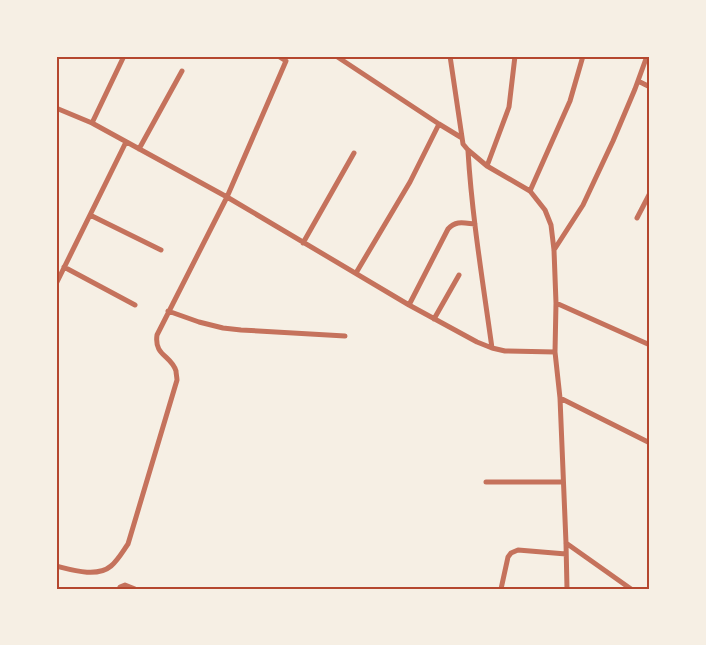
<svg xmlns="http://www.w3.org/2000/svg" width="706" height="645" font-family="'Asap Condensed',sans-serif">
<rect width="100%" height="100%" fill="#f6efe4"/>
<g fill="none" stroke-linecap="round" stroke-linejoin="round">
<path stroke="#c5725c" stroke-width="5" d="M278 56 286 61 227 197 409 305 477 342 492 348 505 351 555 352
M336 56 439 124 462 138
M450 56 463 144 468 150 487 166 530 191 545 210 551 225 554 250 556 303 555 352 560 398 566 543 567 589
M638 81 650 87
M56 108 92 123 227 197 157 335C154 356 171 355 176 371 176 373 177 378 177 380L128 544C123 551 118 560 111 566 97 578 72 570 56 566
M92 123 124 56
M139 149 182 71
M468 151C472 217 483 283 492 348
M487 166 509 107 515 56
M530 191 570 101 583 56
M90 215 161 250
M637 218 650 193
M303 243 354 153
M554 250 583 205 613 141 635 89 647 56
M64 267 135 305
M356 273 410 182 439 124
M56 284 126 142
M556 303 650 345
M409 305 448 229C456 220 464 223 475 224
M168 311 199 322 223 328 241 330 345 336
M434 319 459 275
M560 398 650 443
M486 482H563
M566 543 631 589
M119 589 120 587 125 585 135 589
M501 589 508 557 511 553 518 550 566 554"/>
</g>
<rect width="706" height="645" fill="none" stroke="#f6efe4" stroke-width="115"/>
<rect x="58" y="58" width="590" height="530" fill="none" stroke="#b5482f" stroke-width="2"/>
</svg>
